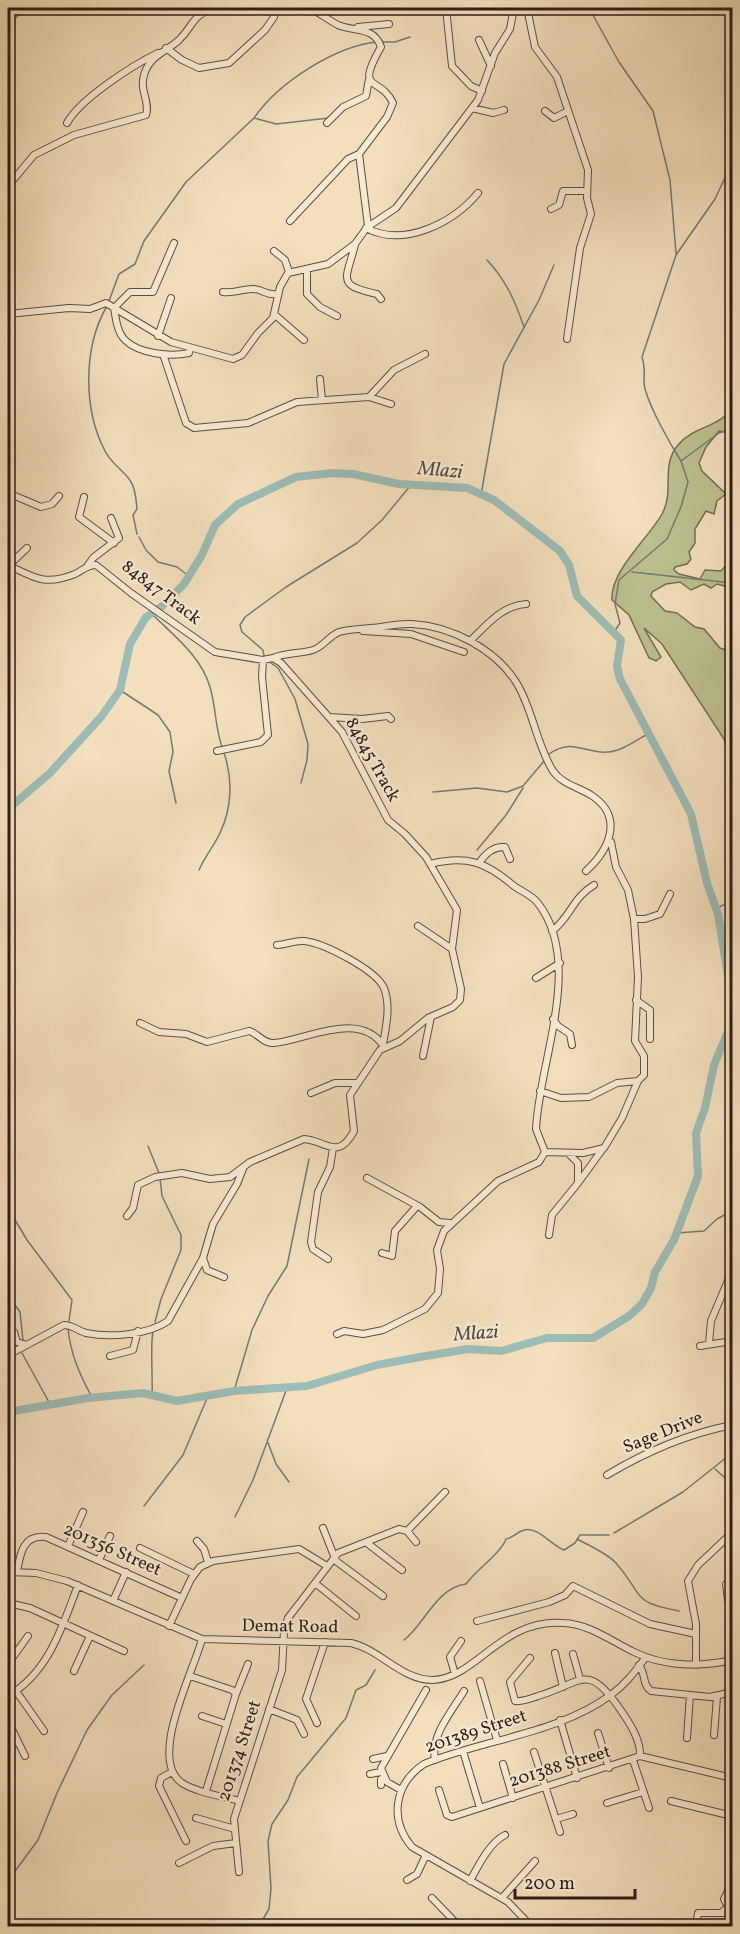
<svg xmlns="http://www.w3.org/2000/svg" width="740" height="1934" font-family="Vollkorn,serif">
<rect width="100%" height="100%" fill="#f3dfbc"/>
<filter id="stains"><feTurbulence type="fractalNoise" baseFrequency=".00333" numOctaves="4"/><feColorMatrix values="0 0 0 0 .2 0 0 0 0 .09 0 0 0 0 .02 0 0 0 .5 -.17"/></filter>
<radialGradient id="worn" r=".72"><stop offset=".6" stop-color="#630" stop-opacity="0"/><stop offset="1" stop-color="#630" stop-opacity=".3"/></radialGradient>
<path fill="#bcc18f" stroke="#756f52" stroke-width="1.5" d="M732 407V433L719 431 706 447 699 463 702 471 726 494 717 501 714 514 706 511 695 529V543L689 552 691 559 687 564 675 567 674 570 679 574 700 579 705 570 721 571 729 562 732 588 717 584 711 588 704 584 691 590 680 582 666 584 652 592 651 596 665 611 677 613 695 627 704 629 720 648 732 652V769L724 739 662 644 644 628 661 657 656 661 649 658 629 615 612 600C610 571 648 539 662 514 675 491 660 466 678 445 694 425 721 428 732 407Z"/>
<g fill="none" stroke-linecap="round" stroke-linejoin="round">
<path stroke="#707c75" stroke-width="1.5" d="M589 8 619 62 653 111 670 180 676 253
M8 26 25 8
M382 42H395L410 37
M254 118 276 124 329 118
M487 260C506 280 515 301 524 327
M109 301 119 274 135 264 144 241 186 182 254 118C278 83 335 46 377 42
M107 306C83 347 83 409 105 451 112 465 126 472 131 482 136 490 136 500 137 509L133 515 137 534
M681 461C669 442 651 410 645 389 642 379 647 371 642 357L676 255 715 199 732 163
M481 495 504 364 539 300 554 265
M139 537 146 550 158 562 177 567 189 576
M632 572 732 583
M152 614C174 636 201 656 210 687 216 707 215 727 222 747
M614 632 620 623 615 604 619 580 667 539 681 507 688 482 681 461 719 433 732 429
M264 656 263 650 242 632 240 625 245 617 286 587 357 543 382 520 411 485
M268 661 278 668 295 699 308 744 307 760 301 783
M120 690 158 715 170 732 173 752 169 771 176 803
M549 754C573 737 584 754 608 752 622 751 636 740 648 734
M433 792 477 788 507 792 523 786 544 761
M477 850 506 815 523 788
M199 870C205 856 214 846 220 833 232 808 233 779 224 753
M716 909 732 900
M148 1146 159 1173
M8 1208 27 1240 72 1300 69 1321
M676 1233 704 1231 717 1219 732 1211
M8 1295 20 1312 23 1340
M155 1322 161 1299 181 1250V1235L162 1196 160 1178
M68 1328C70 1353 80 1376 92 1397
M22 1353 50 1404
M234 1391 252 1330 268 1296 287 1266 309 1159
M152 1395C153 1375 150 1348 153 1331
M267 1440 276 1464 289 1482
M715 1469 732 1484
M144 1506 183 1455 208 1396
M235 1517 253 1480 287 1388
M614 1533 683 1492 732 1453
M577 1539C590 1546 607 1553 616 1563 645 1596 630 1602 679 1611
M404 1640C424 1625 437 1587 466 1584 476 1570 501 1553 506 1539 513 1538 517 1532 524 1530 538 1526 552 1546 564 1550L575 1543 580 1535H609
M10 1878 38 1840 57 1793 87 1730 112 1695 144 1665
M8 1883 9 1881
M259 1926 269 1909 271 1888 268 1841 272 1824 288 1800 297 1777 346 1718 356 1690 366 1685 375 1670"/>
<path stroke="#9cbcb6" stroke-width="8" d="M8 809 50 773 101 717 120 690 130 644 146 617 161 607 184 584 202 555 215 525 238 504 296 477 332 473 353 474 399 484 467 488 494 500 560 551 569 565 577 596 621 640 617 666 620 679 691 814 707 883 718 914 732 1001
M8 1412 88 1398 143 1393 177 1401 234 1391 307 1386 377 1365 420 1357 468 1349 501 1351 547 1338H593L629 1316 642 1304 651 1288 655 1272 674 1240 698 1176 696 1133 705 1108 714 1065 732 1022"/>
<g stroke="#5f4e3e" stroke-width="8">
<path id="minor" d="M446 8 452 66 471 86 482 91
M527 8 535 47 557 77 588 170 587 198 591 214 580 248 567 339
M358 27 389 24
M479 40 491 66
M166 48 182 60 199 68 229 63 265 30 274 17 276 8
M472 108 493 113 504 110
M545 111 554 118 568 111
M67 123C80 99 133 65 158 53
M327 123 343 107 366 96 369 79
M8 186 34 155 74 135 146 115C150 103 141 92 143 80 146 57 166 52 179 40 195 24 191 15 216 8
M551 209 559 205 563 191H587
M290 221 348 159 359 154
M366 228 396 208 478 100 495 53 510 29 514 8
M366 228C404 248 453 223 478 193
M174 243 153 292H130L114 308C116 319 117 332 125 340 139 354 171 357 189 353L190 348
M355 245C346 280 336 285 377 294L381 299
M274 251 285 260 289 272
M307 269V294L320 307 337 316
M223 292C234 294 244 288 254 289 264 290 267 296 278 294
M8 314 69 308 90 309 106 303 171 342 233 359 242 355 258 333 273 318 280 287 288 273 328 264 355 244 368 226 359 154 387 117 393 103C380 75 354 94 381 47 374 26 354 32 338 25 328 20 319 12 309 8
M274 314 304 340
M158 336 171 298
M163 354 186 423 194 428 248 423 297 402 369 397 391 404
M320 379 322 400
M369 397 394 370 425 354
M8 493 41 507 52 504 59 496
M84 497 79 517 114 543
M8 565C35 578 45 586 75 574 83 570 87 565 96 565L131 593 215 652 263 660 273 658 281 663 342 732 388 820 405 834 426 857 457 910 452 949 461 989 460 1000 453 1007 428 1018 400 1041 380 1050 350 1095 354 1131C338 1161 327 1141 304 1139L250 1162 230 1177 210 1179 182 1173 155 1177 138 1185 133 1208 127 1216
M88 565 93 558 119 538 111 518
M8 566 27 548
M363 631 411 634 464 652
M470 641C487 625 501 606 526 604
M273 658C286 652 300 654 313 650 323 647 329 636 339 632 349 629 361 629 371 628 384 627 398 623 412 624 451 626 495 649 516 682 533 709 536 744 553 771 562 784 578 787 591 795 625 817 609 850 586 871
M329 717 362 719 388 716 391 719
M217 751 261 742 268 735 262 677 263 660
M479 863C485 854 493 846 505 847L510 859
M634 919H645L660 914 670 894
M418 926 452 949
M552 931C571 917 572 898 594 885
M277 945C286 945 295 940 304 941 324 943 376 970 384 988 391 1006 386 1027 383 1044
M536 978 560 963
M636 1000 650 1010V1039
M553 1019 558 1026 570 1034 572 1045
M140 1023 159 1032 186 1034 207 1042 249 1031C258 1033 263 1044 274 1043 306 1040 361 1009 384 1047
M423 1056 431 1017
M540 1091 561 1098 589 1097 617 1083 638 1081 644 1075V1056L635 1041 638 977 634 919 628 890 616 867 611 842
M311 1093 335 1083H358
M545 1152 583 1153 604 1148 622 1118 638 1081
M367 1178 420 1207 439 1222 450 1223
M578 1183 602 1150
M549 1235 552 1215 578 1183V1163L569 1154
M382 1253 392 1256 395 1231 417 1206
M203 1258 207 1270 224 1277
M328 1259 313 1249 311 1242 318 1192 330 1167 333 1148
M8 1328 14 1332 17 1342 27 1345
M337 1334 344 1331 363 1334 383 1330 425 1309 438 1293 440 1269 437 1250 444 1231 498 1181 539 1162 545 1152 536 1129C539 1061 585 961 537 902 531 895 521 891 514 886 486 862 467 855 430 864
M709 1344 711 1321 732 1271
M700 1346 732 1341
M8 1355 64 1325C73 1325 78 1331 86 1333 110 1338 148 1335 168 1321L203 1258 213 1224 237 1184 243 1169
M110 1356 133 1350 138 1331
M607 1475C647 1451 687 1434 732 1425
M323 1528 336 1561 383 1596
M407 1531 445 1492
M197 1541 204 1549 208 1562
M367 1543 402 1570
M68 1546 83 1512
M140 1548 194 1574
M99 1560 110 1536
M8 1572 36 1573 67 1581 202 1639 351 1643C381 1650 401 1680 433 1680 477 1678 500 1619 563 1623 590 1624 611 1641 634 1652 664 1667 701 1667 732 1660
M17 1572C20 1554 23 1534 46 1537L182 1598
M315 1583 356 1616
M728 1600 726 1584 732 1580
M113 1601 126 1572
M8 1603 30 1608 124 1651
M477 1621 549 1602 565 1595 573 1586 650 1624 696 1634
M169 1626 191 1579 200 1567 213 1561 299 1549 327 1566
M202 1639C194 1671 147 1759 182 1783 198 1793 222 1796 240 1801
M555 1653 563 1687
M573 1654 580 1679
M8 1664 28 1636
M639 1665C646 1674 642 1685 651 1691L710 1697 732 1692
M696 1665V1624L688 1581 698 1565 732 1533
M74 1671 90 1636
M455 1674 450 1657 461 1641
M190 1676 232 1690 236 1694 206 1791
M480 1681 497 1740
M16 1691 44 1731
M236 1694 248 1664
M8 1696C49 1672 62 1627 78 1585
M269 1709 297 1720 304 1734
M202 1716 226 1724
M560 1720 577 1778
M8 1721 25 1756
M317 1723 306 1699 325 1642
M598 1733 609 1768
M714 1735 717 1697
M687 1738 690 1695
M463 1751 480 1808
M534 1752 560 1832
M640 1756 732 1778
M373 1759 387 1756
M435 1760C430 1736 452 1711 464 1691
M633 1760 649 1808
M503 1764 513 1798
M172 1772 161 1778 159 1786 186 1841
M370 1774 381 1772
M381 1785V1779L384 1778
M401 1790 387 1782 381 1768 426 1690
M439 1790 447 1815 452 1817 640 1756C641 1740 629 1722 620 1709 587 1661 582 1683 538 1696 530 1699 522 1702 515 1701L510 1682 530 1658
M671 1801 724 1814 732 1813
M607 1803 643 1792
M196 1818 235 1829
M556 1819 573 1814
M179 1863 213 1846 236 1843
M239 1872 234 1819 282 1670 284 1631 288 1618 338 1553 399 1529 407 1531 416 1542
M407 1880 417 1874 425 1857
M470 1881C478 1866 490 1842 505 1835
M432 1898 459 1926
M502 1898 535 1861
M722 1912 728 1907 724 1899 732 1883
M531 1926 508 1902 412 1847C389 1820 394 1784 424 1764 484 1739 559 1734 612 1694 626 1684 636 1670 646 1657
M696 1926 698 1913H732"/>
</g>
<use href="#minor" stroke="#f7ead3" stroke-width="6"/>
</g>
<g text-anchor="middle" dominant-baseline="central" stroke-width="4.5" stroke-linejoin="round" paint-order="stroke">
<g font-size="18" fill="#2e1d14" stroke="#f7ead3">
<text transform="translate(161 593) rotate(37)">84847 Track</text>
<text transform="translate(372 760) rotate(61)">84845 Track</text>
<text transform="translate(663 1433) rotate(-22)">Sage Drive</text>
<text transform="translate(112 1550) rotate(24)">201356 Street</text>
<text transform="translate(290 1627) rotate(1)">Demat Road</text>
<text transform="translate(476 1732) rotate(-18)">201389 Street</text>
<text transform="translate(240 1751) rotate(-72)">201374 Street</text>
<text transform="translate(560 1767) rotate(-17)">201388 Street</text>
</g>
<g font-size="20" font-style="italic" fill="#4f4d45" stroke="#f7ead3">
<text transform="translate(440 471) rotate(5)">Mlazi</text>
<text transform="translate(476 1334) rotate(-4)">Mlazi</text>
</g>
</g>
<rect width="740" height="1934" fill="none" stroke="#f3dfbc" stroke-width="30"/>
<rect x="9" y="9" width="722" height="1916" fill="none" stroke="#2e1d14" stroke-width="3"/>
<rect x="15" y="15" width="710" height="1904" fill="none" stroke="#2e1d14" stroke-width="1.5"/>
<path d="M515 1889v9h120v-9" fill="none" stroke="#2e1d14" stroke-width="3"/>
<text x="524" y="1889" font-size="18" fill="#2e1d14" stroke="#f7ead3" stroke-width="4.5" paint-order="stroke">200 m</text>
<rect width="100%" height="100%" filter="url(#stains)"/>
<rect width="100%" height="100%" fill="url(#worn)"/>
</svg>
